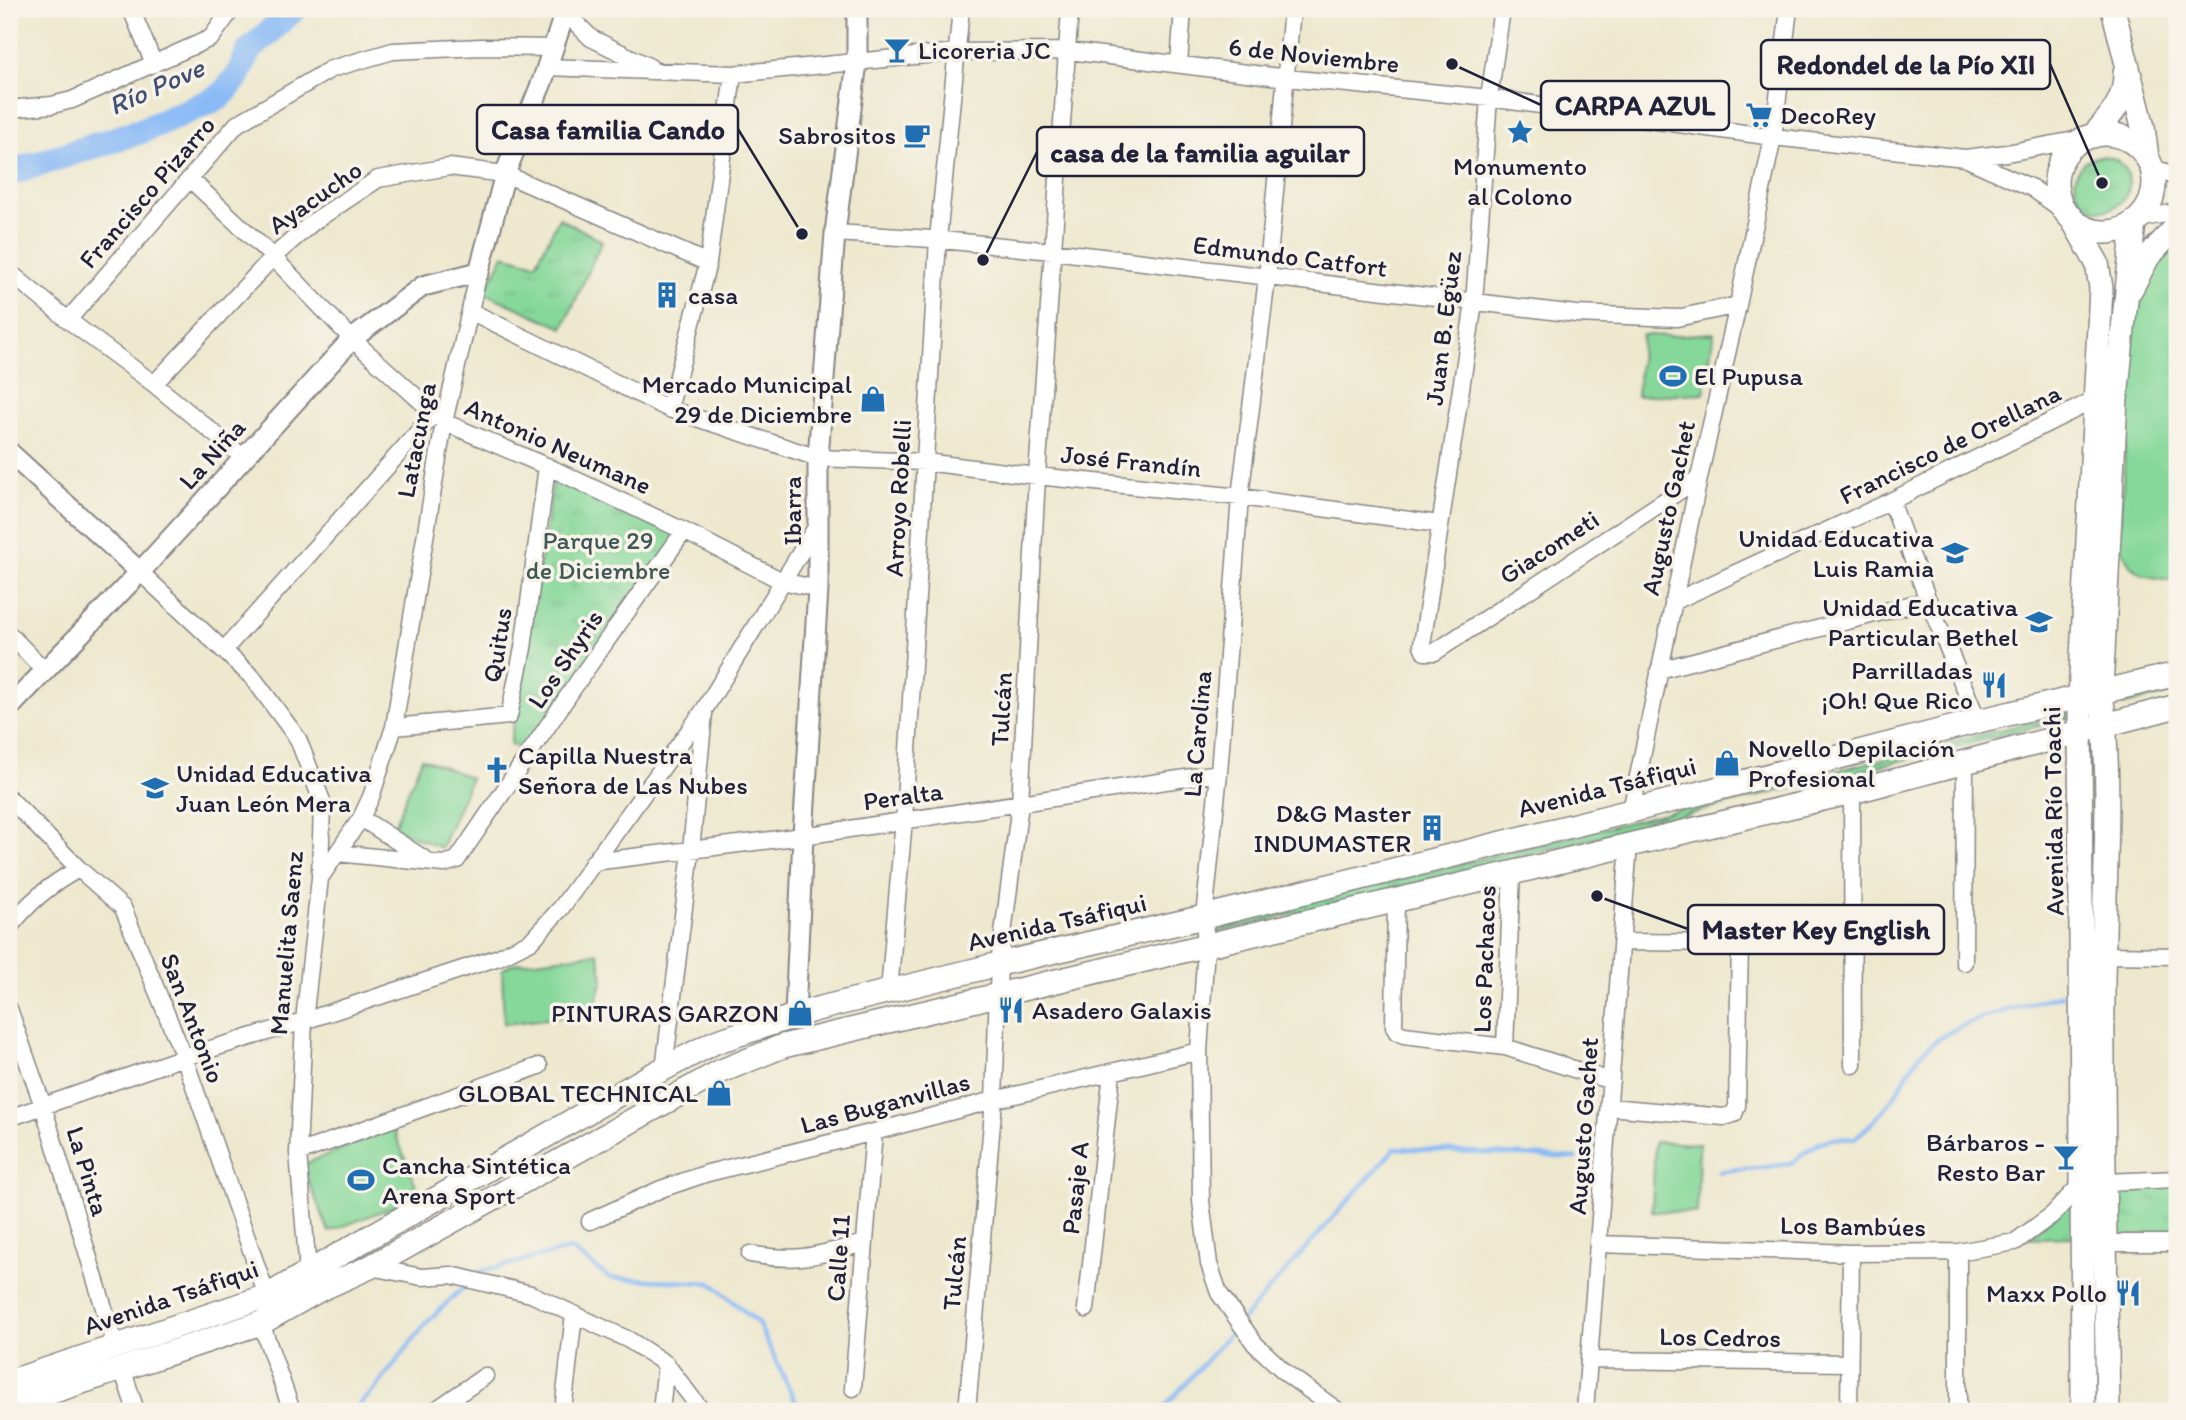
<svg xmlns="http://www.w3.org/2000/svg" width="2186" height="1420" font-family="Itim,sans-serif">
<defs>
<pattern id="grass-tufts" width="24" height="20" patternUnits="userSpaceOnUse" patternTransform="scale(1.75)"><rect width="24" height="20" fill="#86d89a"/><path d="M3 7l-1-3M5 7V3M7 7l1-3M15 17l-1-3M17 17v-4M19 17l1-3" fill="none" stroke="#73b986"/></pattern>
</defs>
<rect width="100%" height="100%" fill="#f7f3e8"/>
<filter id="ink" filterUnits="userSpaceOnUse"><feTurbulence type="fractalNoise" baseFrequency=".0143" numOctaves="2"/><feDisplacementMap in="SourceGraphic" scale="14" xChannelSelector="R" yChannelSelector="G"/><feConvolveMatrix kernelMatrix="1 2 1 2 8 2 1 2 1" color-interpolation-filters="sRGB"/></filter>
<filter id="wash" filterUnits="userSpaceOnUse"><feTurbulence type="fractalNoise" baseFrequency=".00686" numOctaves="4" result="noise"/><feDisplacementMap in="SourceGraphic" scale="28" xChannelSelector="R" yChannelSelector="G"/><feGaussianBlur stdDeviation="1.57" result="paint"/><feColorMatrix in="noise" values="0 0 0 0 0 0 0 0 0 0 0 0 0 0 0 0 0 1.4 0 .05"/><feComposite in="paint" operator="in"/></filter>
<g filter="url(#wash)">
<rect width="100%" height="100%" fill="#ede8ce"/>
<path fill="url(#grass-tufts)" stroke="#547d6a" stroke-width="2" d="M2075 183a27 27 0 1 1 54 0a27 27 0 1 1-54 0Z
M559 218 602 241 563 328 484 293 504 255 536 264Z
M555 470 684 531 531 753 510 744Z
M2177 684V692L2124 705 2123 697Z
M2068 713 2070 718 1213 934 1211 926Z
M2093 739H2098L2096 954H2089Z
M2177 1185V1236H2114L2112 1186Z
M2077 1197 2076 1237 2028 1238Z"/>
<path fill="#86d89a" stroke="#547d6a" stroke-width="2" d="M2177 244V580C2144 578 2129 575 2119 541L2133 329C2142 297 2152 268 2177 244Z
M1714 333 1704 393 1637 396 1642 335 1671 336Z
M422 758 471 778 441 848 393 828Z
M598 953 603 979 593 1013 504 1024 502 970 512 964Z
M393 1128 420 1196 329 1232 302 1165Z
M1655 1142 1699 1144 1697 1213 1652 1211Z"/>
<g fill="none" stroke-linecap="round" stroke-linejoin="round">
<path stroke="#89baf6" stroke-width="4.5" d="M1719 1172C1743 1167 1766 1170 1790 1163 1795 1162 1799 1158 1803 1154 1819 1141 1832 1136 1853 1139 1869 1128 1886 1109 1897 1092 1904 1082 1908 1070 1916 1060 1944 1021 2017 1008 2061 995
M476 1276 482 1271 570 1249 610 1278 711 1283 758 1323 800 1411
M353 1411 376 1388 427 1322 467 1284
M1161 1411 1395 1148 1575 1158"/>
<path stroke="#89baf6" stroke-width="26" d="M9 173 141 131 220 97 238 76 249 51 294 9"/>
</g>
</g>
<g filter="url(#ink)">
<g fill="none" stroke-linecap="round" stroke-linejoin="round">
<g stroke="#888584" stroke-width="19">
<path id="minor" d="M131 9 154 64
M1292 9 1267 278 1240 497 1219 773 1204 917 1206 947 1199 1051 1201 1201 1209 1264 1219 1293 1255 1344 1287 1374 1338 1411
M1502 9 1489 98 1474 303 1422 645 1425 652H1435L1699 478
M565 12 591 38 650 67
M1179 64 1183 9
M546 67 733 74 956 52 1069 51 1287 78 1489 98 1773 137 1965 158 2007 153 2085 138
M9 109 52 105 72 100 211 38 232 9
M1967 159 2032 188 2068 214
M2151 167 2177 176
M191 180 273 257 352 339 444 422 555 470 684 531 782 581 818 589
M2137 219 2177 212
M835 233 932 239 1052 251 1576 314 1677 318 1738 305
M9 272 68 320 154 384 244 458
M470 311 669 409 818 458 925 462 1037 476 1240 497 1439 524
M68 320 237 124 331 69 393 51 481 47 552 48
M154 384 273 257 313 222 378 179 449 167 505 174 708 263
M669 409 708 263 733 74
M1891 501 1928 600 1978 721
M140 572 253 678 298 739 322 801 320 878 304 1021 298 1153 308 1271
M1673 602 1891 501 2096 399
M9 634 44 670
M224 650 434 414
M1659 670 1928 600
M394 727 509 716 523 648 547 466
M1852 792 1853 1065
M9 798 79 869 123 908 184 1057 267 1296
M1631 811 1699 478 1738 305 1773 137 1789 9
M361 818 426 860
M337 853 444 864 457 860 583 674 684 531
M593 862 803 836 1219 773
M320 878 361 818 371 797 394 727 444 422 479 272
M1396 900 1394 1027 1397 1032 1404 1035 1505 1047 1611 1081
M9 928C27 904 52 883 79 869
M1622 942 1740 943 1852 914
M2103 955 2177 956
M1964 962 1965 762
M889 991 904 819 938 239 961 9
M9 1009 43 1106 116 1348
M1505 1047 1512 872
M664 1069 691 851 704 713
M1609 1107 1724 1117 1734 1114 1737 1106 1740 943
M9 1118 184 1057 304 1021 499 957 531 941 561 908 704 710 818 524
M298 1153 539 1066
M590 1221 661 1189 708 1173 874 1132 994 1100 1199 1051
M2105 1243H2177
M1599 1244 1851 1253 1958 1252 2015 1242 2052 1215 2082 1183 2177 1179
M1958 1252V1411
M750 1254C796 1263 819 1255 864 1243
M370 1267 422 1277 451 1275 531 1294 629 1340 666 1364 702 1411
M1086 1309 1112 1072
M261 1323 292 1411
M1590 1360 1849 1363
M122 1368 136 1411
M853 1388 874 1132
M434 1411 485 1376
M563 1411 574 1314
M661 1411 666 1364
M967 1411 994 1100 999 964 1020 804 1037 476 1070 9
M1585 1411 1629 844
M1849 1411 1851 1253"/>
</g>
<g stroke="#888584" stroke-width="23">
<path id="tertiary" d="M9 452 140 572
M9 708 140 572 352 339 423 286 479 272 505 174 542 82 566 9
M795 1015 803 836 818 589V458L835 233 857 62V9"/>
</g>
<g stroke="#888584" stroke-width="26">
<path id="secondary" d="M2113 9 2143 127 2147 158
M2056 183a49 49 0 1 1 98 0a49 49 0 1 1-98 0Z
M2093 136C2111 116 2126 100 2125 72
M2071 217 2097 263 2101 288 2080 696 2083 1411
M2131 289 2148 257 2177 226
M9 1382 267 1296 650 1076 715 1042 813 1010 999 964 1204 917 1631 811 1978 721 2177 674
M9 1406 261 1323 319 1290 370 1267 719 1072 783 1046 1852 792 2177 706
M2108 1411C2106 1272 2102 1132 2103 993 2103 893 2113 791 2101 691L2116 398 2134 222"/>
</g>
<use href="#minor" stroke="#fff" stroke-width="16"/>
<use href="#tertiary" stroke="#fff" stroke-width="19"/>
<use href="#secondary" stroke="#fff" stroke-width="23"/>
</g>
</g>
<defs>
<g id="bar-bare" transform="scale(2.1)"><path d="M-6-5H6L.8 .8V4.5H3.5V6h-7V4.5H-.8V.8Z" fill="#1f6fb2" stroke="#f7f3e8" stroke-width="2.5" paint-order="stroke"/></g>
<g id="supermarket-bare" transform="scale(2.1)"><path d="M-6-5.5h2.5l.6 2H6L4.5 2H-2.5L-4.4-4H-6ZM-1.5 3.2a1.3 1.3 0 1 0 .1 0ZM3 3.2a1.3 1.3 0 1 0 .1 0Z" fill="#1f6fb2" stroke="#f7f3e8" stroke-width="2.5" paint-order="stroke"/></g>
<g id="sight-bare" transform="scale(2.1)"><path d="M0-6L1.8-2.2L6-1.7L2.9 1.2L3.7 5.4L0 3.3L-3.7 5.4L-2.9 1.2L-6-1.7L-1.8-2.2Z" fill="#1f6fb2" stroke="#f7f3e8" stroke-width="2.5" paint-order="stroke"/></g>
<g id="cafe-bare" transform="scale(2.1)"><path d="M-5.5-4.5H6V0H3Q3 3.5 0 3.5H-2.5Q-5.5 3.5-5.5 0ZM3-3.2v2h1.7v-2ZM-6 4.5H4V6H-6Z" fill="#1f6fb2" stroke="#f7f3e8" stroke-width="2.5" paint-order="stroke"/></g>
<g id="building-bare" transform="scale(2.1)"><path d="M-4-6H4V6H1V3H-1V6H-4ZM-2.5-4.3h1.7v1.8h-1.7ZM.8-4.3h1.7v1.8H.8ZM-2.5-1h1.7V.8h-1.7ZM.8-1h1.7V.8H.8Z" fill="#1f6fb2" stroke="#f7f3e8" stroke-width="2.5" paint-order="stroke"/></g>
<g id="stadium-bare" transform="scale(2.1)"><path d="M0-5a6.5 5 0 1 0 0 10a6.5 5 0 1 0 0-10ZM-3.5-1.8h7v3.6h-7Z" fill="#1f6fb2" stroke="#f7f3e8" stroke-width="2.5" paint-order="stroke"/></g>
<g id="shop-bare" transform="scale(2.1)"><path d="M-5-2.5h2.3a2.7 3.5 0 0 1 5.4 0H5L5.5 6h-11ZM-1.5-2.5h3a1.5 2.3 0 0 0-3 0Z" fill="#1f6fb2" stroke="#f7f3e8" stroke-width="2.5" paint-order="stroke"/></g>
<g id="school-bare" transform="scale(2.1)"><path d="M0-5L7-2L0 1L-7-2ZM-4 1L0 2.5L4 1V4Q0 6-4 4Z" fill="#1f6fb2" stroke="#f7f3e8" stroke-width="2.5" paint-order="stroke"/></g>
<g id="restaurant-bare" transform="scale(2.1)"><path d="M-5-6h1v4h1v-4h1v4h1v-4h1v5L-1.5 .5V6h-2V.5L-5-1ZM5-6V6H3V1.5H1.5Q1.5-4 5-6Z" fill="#1f6fb2" stroke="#f7f3e8" stroke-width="2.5" paint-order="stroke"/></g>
<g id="church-bare" transform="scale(2.1)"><path d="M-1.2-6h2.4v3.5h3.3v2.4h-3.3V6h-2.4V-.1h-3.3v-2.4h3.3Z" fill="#1f6fb2" stroke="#f7f3e8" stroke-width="2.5" paint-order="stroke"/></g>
</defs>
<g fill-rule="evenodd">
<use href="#bar-bare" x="897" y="50"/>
<use href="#supermarket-bare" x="1759" y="115"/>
<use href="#sight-bare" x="1520" y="132"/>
<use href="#cafe-bare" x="917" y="135"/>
<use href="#building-bare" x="667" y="295"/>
<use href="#stadium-bare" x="1673" y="376"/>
<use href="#shop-bare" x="873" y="399"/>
<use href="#school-bare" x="1955" y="553"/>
<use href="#school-bare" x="2039" y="622"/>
<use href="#restaurant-bare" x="1994" y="685"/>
<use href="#shop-bare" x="1727" y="763"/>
<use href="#church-bare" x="497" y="770"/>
<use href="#school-bare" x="155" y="788"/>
<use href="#building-bare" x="1432" y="828"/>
<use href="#restaurant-bare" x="1011" y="1010"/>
<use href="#shop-bare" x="800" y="1013"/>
<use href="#shop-bare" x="719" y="1093"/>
<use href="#bar-bare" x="2066" y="1157"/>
<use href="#stadium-bare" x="361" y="1180"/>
<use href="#restaurant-bare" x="2128" y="1293"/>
</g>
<g text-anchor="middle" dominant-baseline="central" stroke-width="7" stroke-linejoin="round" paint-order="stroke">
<g font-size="26" fill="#22223b" stroke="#f7f3e8" text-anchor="end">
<text x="918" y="50" text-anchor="start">Licoreria JC</text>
<text x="1780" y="115" text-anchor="start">DecoRey</text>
<text x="896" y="135">Sabrositos</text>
<text x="1520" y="166" text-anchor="middle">Monumento<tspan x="1520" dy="30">al Colono</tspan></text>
<text x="688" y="295" text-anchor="start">casa</text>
<text x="1694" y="376" text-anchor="start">El Pupusa</text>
<text x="852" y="384">Mercado Municipal<tspan x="852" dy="30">29 de Diciembre</tspan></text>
<text x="1934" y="538">Unidad Educativa<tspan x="1934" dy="30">Luis Ramia</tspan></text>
<text x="2018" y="607">Unidad Educativa<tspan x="2018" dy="30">Particular Bethel</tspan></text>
<text x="1973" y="670">Parrilladas<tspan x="1973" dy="30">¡Oh! Que Rico</tspan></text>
<text x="1748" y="748" text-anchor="start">Novello Depilación<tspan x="1748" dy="30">Profesional</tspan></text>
<text x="518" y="755" text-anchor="start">Capilla Nuestra<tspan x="518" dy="30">Señora de Las Nubes</tspan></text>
<text x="176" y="773" text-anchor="start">Unidad Educativa<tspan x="176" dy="30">Juan León Mera</tspan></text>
<text x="1411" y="813">D&amp;G Master<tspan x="1411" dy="30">INDUMASTER</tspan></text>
<text x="1032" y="1010" text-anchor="start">Asadero Galaxis</text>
<text x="779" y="1013">PINTURAS GARZON</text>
<text x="698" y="1093">GLOBAL TECHNICAL</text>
<text x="2045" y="1142">Bárbaros -<tspan x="2045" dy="30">Resto Bar</tspan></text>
<text x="382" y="1165" text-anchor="start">Cancha Sintética<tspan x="382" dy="30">Arena Sport</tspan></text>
<text x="2107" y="1293">Maxx Pollo</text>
</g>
<g font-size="26" fill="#22223b" stroke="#f7f3e8">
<text transform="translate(1314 55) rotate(6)">6 de Noviembre</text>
<text transform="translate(147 192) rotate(-49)">Francisco Pizarro</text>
<text transform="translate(315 197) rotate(-35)">Ayacucho</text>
<text transform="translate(1290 256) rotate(7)">Edmundo Catfort</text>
<text transform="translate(1443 328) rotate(-83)">Juan B. Egüez</text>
<text transform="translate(416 440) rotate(-79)">Latacunga</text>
<text transform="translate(1950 444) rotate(-26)">Francisco de Orellana</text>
<text transform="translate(558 446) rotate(24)">Antonio Neumane</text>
<text transform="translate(212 454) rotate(-48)">La Niña</text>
<text transform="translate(1131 461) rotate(6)">José Frandín</text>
<text transform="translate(898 498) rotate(-87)">Arroyo Robelli</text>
<text transform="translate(1668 508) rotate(-78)">Augusto Gachet</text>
<text transform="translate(792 511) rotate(-90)">Ibarra</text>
<text transform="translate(1549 547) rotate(-33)">Giacometi</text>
<text transform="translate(497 645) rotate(-81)">Quitus</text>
<text transform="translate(565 659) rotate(-56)">Los Shyris</text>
<text transform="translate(1001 709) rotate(-87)">Tulcán</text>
<text transform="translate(1197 734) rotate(-85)">La Carolina</text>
<text transform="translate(1607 787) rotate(-14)">Avenida Tsáfiqui</text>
<text transform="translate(903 796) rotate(-8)">Peralta</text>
<text transform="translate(2053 811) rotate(-91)">Avenida Río Toachi</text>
<text transform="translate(1057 922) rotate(-13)">Avenida Tsáfiqui</text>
<text transform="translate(286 943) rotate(-85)">Manuelita Saenz</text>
<text transform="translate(1484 959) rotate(-88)">Los Pachacos</text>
<text transform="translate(193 1018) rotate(69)">San Antonio</text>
<text transform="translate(885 1103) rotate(-15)">Las Buganvillas</text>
<text transform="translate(1583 1126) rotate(-86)">Augusto Gachet</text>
<text transform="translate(88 1171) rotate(73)">La Pinta</text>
<text transform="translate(1075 1188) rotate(-84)">Pasaje A</text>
<text transform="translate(1853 1226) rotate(1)">Los Bambúes</text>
<text transform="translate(838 1258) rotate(-86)">Calle 11</text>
<text transform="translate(954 1273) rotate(-85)">Tulcán</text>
<text transform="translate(171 1297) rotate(-19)">Avenida Tsáfiqui</text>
<text transform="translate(1720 1337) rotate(1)">Los Cedros</text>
</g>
<g font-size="26" fill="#405958" stroke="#f7f3e8">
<text x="598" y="540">Parque 29<tspan x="598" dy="30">de Diciembre</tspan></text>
</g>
<g font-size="28" font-style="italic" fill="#415073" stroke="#f7f3e8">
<text transform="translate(156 86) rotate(-24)">Río Pove</text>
</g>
</g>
<path fill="none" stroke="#22223b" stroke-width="2.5" d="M2102 183L2050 64M1452 64L1541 105M802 234L738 129M983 260L1037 152M1597 896L1688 929"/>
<g fill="#22223b" stroke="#f7f3e8" stroke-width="2.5">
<circle cx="2102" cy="183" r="7"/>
<circle cx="1452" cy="64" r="7"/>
<circle cx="802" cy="234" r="7"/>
<circle cx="983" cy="260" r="7"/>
<circle cx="1597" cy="896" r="7"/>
</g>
<g fill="#f7f3e8" stroke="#22223b" stroke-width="2.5">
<rect x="1761" y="40" width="289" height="49" rx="7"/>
<rect x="1541" y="81" width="188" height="49" rx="7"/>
<rect x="477" y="105" width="261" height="49" rx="7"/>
<rect x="1037" y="127" width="327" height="49" rx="7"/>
<rect x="1688" y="905" width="256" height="49" rx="7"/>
</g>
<g font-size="28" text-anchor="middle" font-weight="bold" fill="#22223b">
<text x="1906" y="74">Redondel de la Pío XII</text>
<text x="1635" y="115">CARPA AZUL</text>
<text x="608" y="139">Casa familia Cando</text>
<text x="1200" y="162">casa de la familia aguilar</text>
<text x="1816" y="939">Master Key English</text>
</g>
<rect width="2186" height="1420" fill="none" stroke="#f7f3e8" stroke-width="35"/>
</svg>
